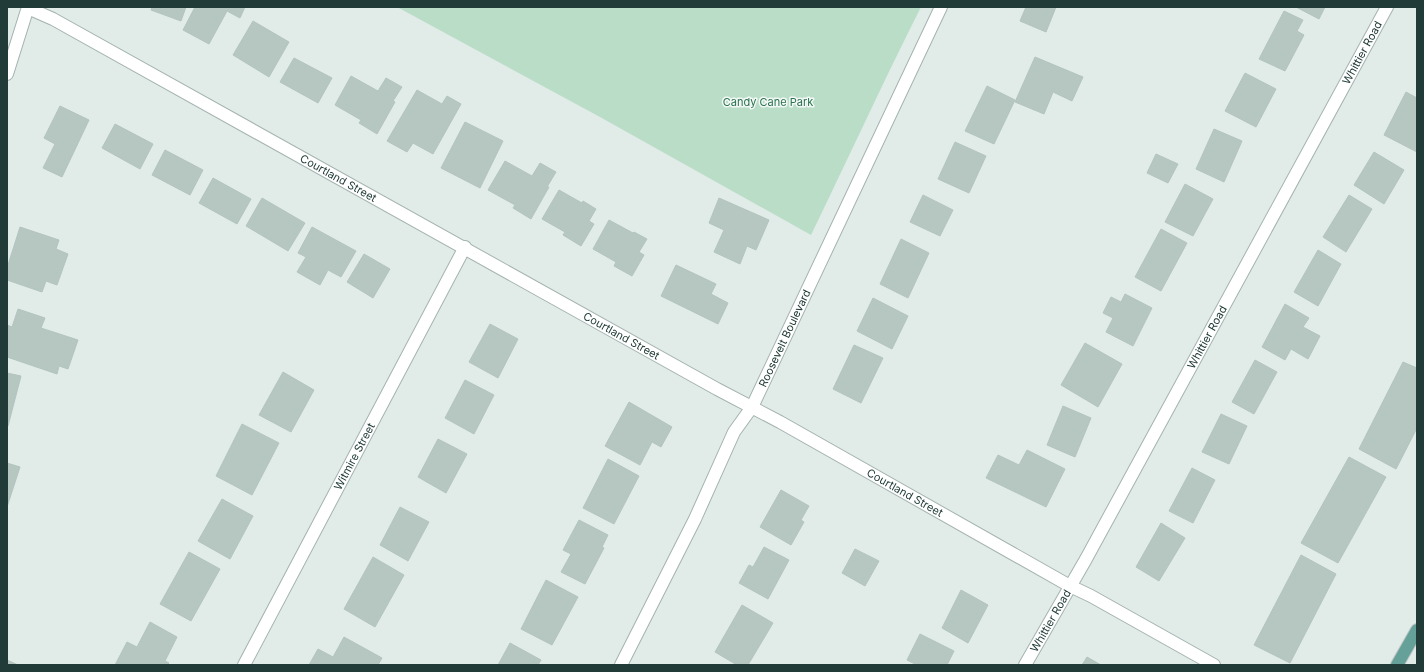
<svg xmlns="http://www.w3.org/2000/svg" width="1424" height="672" font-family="Inter,sans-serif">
<rect width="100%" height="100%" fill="#e1ebe8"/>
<path fill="#baddc7" d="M397 7H921C883 82 848 159 811 235L600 117Z"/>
<path fill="#b6c6c1" stroke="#b3c5c0" d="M152 7H186L181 21 151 10Z
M195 7H221L224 9V7H245L240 18 227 11 209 44 183 30Z
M1026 7H1056L1046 32 1020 21Z
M1296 7H1325L1319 19Z
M1284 11 1303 20 1297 31 1304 35 1285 71 1259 59Z
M253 21 289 42 269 77 233 55Z
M1035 57 1083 77 1072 101 1053 92 1044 114 1015 102Z
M294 58 332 78 318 103 280 82Z
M1245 73 1276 89 1256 127 1225 111Z
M351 76 378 91 386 78 402 87 393 101 395 102 377 134 359 123 361 120 335 105Z
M987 86 1015 100 994 144 965 131Z
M417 90 442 104 447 96 461 104 433 154 413 143 407 152 387 141Z
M1406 92 1417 98V152L1384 135Z
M60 106 89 120 62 177 43 168 55 144 44 138Z
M465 122 503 141 480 188 441 168Z
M115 124 153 144 140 169 102 148Z
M1214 129 1242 141 1224 182 1196 169Z
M955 142 986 156 969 193 938 179Z
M165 150 203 170 190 195 152 175Z
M1374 152 1404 170 1384 204 1354 185Z
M1156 154 1178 164 1168 183 1147 173Z
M505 161 532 176 540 163 556 172 547 187H549L531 219 513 208 515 205 488 190Z
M213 178 251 199 237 224 199 203Z
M1185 184 1213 199 1193 236 1165 222Z
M559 190 582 203 583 201 596 209 589 221 594 224 581 246 563 235 565 232 542 219Z
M923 195 953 210 940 236 910 222Z
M1349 195 1372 209 1346 252 1323 237Z
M262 198 305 223 288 251 246 226Z
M719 198 769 220 756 250 747 246 740 264 714 252 724 230 709 223Z
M609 220 633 233 634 232 647 239 639 252 644 255 632 276 614 266 616 262 593 249Z
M20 227 59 240 56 249 68 254 57 285 46 281 42 292 7 280V268Z
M312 227 356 251 341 277 328 270 320 285 297 272 306 257 298 253Z
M1161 229 1187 243 1161 291 1135 277Z
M901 239 929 253 908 298 880 284Z
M1318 250 1341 264 1318 306 1294 292Z
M364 254 390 269 373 298 347 282Z
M676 265 716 284 711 294 728 303 718 324 661 296Z
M1125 294 1152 308 1133 346 1106 332 1113 318 1103 313 1111 297 1121 302Z
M873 298 908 316 892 349 857 331Z
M1285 304 1309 318 1303 327 1320 336 1308 359 1291 349 1285 360 1262 347Z
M18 309 45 318 41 328 78 340 68 369 59 366 57 374 7 357V325L12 327Z
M490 324 518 339 498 378 469 362Z
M1085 343 1122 364 1098 407 1061 385Z
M854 345 883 358 861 403 833 389Z
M1255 360 1277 372 1254 414 1232 402Z
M1403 362 1417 368V428L1396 469 1359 449Z
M283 372 314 390 291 432 259 415Z
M7 373 21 376 8 426H7Z
M465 380 494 395 474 434 445 418Z
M629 402 672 427 661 447 652 442 640 465 605 446Z
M1063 406 1091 418 1075 457 1047 445Z
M1221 414 1247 426 1229 464 1202 452Z
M242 424 279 443 252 495 216 476Z
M438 439 467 454 446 493 418 477Z
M1027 450 1065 469 1046 507 986 478 998 455 1019 465Z
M1349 457 1386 477 1338 563 1301 543Z
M608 459 639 476 614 524 583 508Z
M7 463 20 467 7 507Z
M1192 468 1215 480 1193 523 1169 511Z
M781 490 809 506 801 520 804 522 791 545 760 527Z
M222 499 253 516 230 559 198 541Z
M400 507 429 522 408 561 380 545Z
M579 520 608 535 602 547 604 548 585 584 561 572 571 554 563 550Z
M1161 523 1185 538 1159 581 1136 567Z
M764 547 789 560 768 599 739 583 749 565 753 567Z
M855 549 879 561 865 586 842 573Z
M189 552 220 569 191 621 160 604Z
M1301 555 1336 574 1290 663 1254 645Z
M373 557 404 575 375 627 344 609Z
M546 580 578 597 552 645 521 629Z
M961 590 988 605 968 643 942 628Z
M742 605 773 623 748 665H737L715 652Z
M150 622 177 637 165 661 169 663 167 665H115L127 642 137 647Z
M920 634 954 651 947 665H914L915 664 907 660Z
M344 637 382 658 378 665H309L318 649 333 657Z
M510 643 541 660 538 665H498Z
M1087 657 1101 665H1082Z
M7 660 18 665H7Z"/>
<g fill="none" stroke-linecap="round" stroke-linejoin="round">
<g stroke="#a4b3b0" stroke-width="14">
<g id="minor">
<path id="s1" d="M28 8 53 19 717 389 780 422 1070 586 1091 596 1214 665"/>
<path d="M7 74 28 7"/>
<path id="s2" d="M244 665 465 247"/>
<path id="s3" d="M621 665 695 519 734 432 752 407 941 7"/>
<path id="s4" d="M1025 665 1086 559 1387 7"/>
</g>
</g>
<g stroke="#c1c8c7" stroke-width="14">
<path id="major" d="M1397 665 1417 630"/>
</g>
<use href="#minor" stroke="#fff" stroke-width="12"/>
<use href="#major" stroke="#66a199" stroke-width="12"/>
</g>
<g text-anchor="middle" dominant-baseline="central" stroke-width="3" stroke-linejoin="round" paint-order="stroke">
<g font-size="11" fill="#213c38" stroke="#f1f8f5">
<text stroke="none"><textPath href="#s4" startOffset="699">Whittier Road</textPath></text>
<text stroke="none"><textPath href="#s1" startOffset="354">Courtland Street</textPath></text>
<text stroke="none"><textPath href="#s1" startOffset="678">Courtland Street</textPath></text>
<text stroke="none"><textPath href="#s4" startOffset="375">Whittier Road</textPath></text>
<text stroke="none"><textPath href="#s3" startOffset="366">Roosevelt Boulevard</textPath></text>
<text stroke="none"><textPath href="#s2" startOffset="236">Witmire Street</textPath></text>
<text stroke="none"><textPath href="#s1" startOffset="1002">Courtland Street</textPath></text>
<text stroke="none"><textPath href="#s4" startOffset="51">Whittier Road</textPath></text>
</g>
<g font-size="11" fill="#2c7250" stroke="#f1f8f5">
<text x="768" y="102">Candy Cane Park</text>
</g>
</g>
<rect width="1424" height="672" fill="none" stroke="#213c38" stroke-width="16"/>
</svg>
